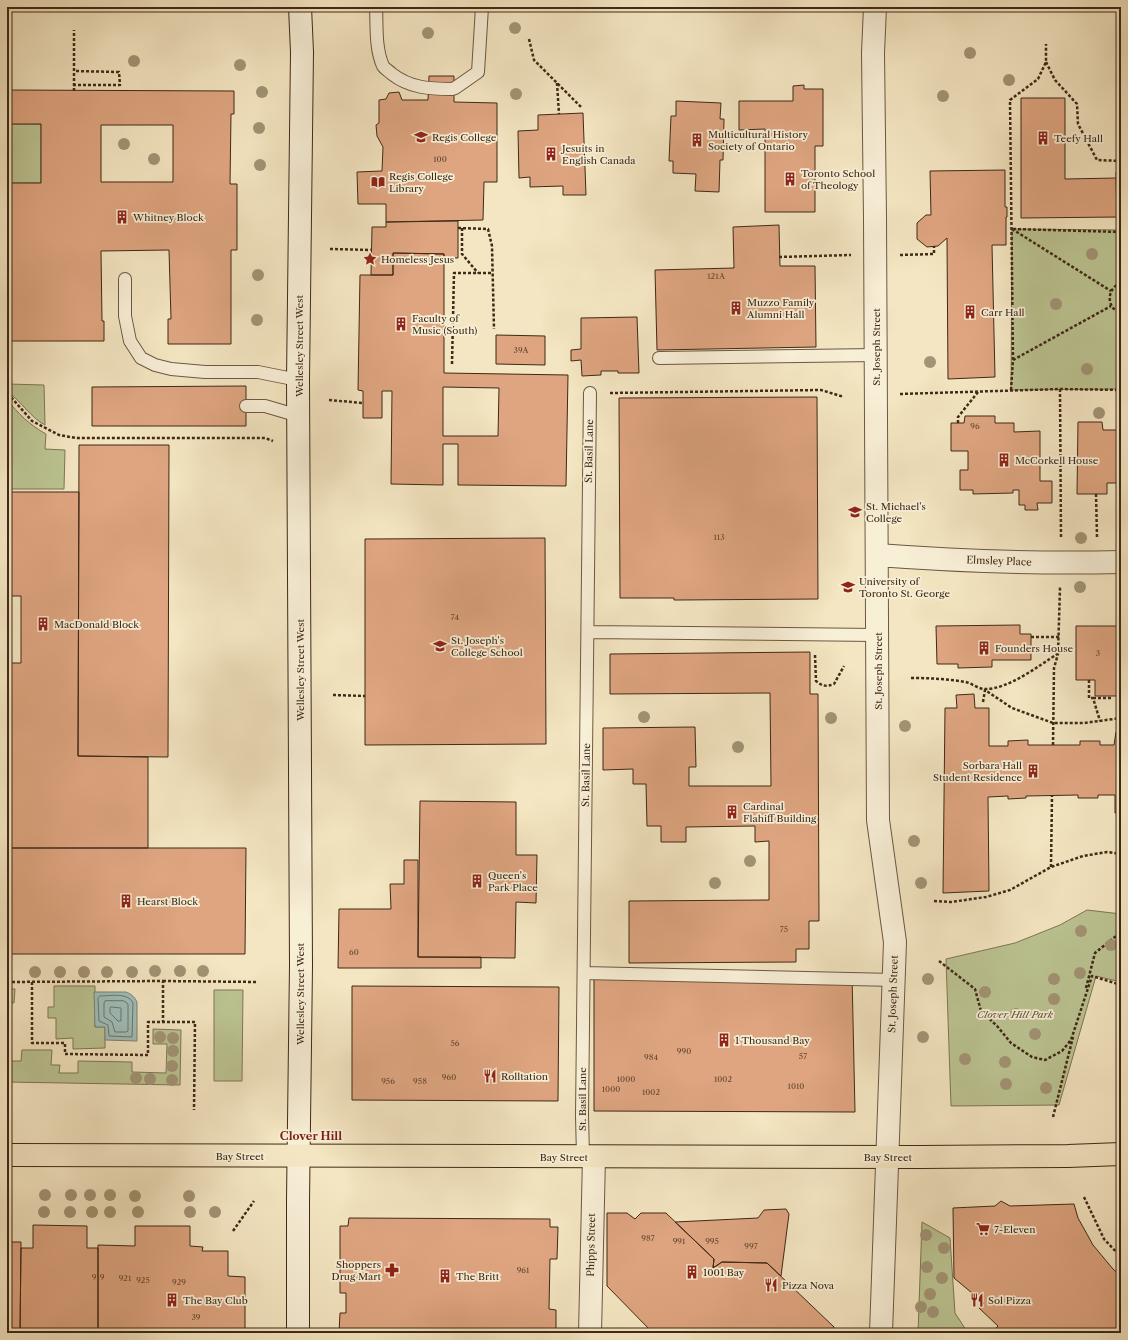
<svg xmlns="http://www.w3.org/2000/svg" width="1128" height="1340" font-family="'Libre Caslon Text',serif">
<rect width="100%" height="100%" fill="#f4e6c2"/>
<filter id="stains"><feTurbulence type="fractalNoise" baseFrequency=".005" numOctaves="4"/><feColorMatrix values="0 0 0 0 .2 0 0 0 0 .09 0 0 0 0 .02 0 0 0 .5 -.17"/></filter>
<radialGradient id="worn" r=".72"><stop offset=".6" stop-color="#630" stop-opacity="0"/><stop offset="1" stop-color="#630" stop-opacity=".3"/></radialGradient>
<path fill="#bcc493" stroke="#7e7655" d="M7 124H41V183H7Z
M1012 229 1121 230V389L1011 390Z
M7 384 44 385 45 425C31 418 21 401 7 391Z
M7 399C18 414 30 425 46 434L45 449 65 450 64 489H7Z
M1087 910 1121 914V982L1096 976 1059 1105 951 1106 946 959 1015 943 1060 925Z
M54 986H95V1027H105V1048L73 1049V1038L56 1039V1018H48V1007H54Z
M7 989H15L14 1003 7 1002Z
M214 990H243L242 1081H214Z
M153 1029 181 1030 180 1085 7 1082V1061H21L22 1050H52L51 1065H60L59 1073H78V1061L132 1062V1072L166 1073 167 1044H153Z
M922 1222 950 1238 955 1313 968 1333H918Z"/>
<path fill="#9ebeba" stroke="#788279" d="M94 992H126C131 994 134 996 137 1002V1041L105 1040V1027H95Z"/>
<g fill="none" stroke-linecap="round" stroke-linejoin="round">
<path stroke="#6e7468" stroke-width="1" d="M100 996C110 996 128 992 133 1003L132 1037 109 1036 108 1025 99 1021 98 998Z
M124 1001 128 1004V1031L126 1032H115L112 1022 104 1017V1003L105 1001Z
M111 1007 121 1008V1021H118L110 1013V1009Z"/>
</g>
<path fill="#dea580" stroke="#3f2917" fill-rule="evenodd" d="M429 76H454V102L497 103V182H484L483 220 386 222V204H358L357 172 382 171 383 147 377 136 376 125 379 123V100L386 99 389 93 399 92 402 100H428Z
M804 85V89H823V146H815V212H765V129L739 130V101H793V86Z
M7 90 234 91V114H231L230 184H237V250H231V344H168V319H171L169 250 101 251 102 321H104V341H7V183H41V124H7ZM101 125H173V182H101Z
M1021 98H1065V179L1117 178V217L1021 218Z
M676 101 721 103 720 119H724L723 160H720L719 192 695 191 696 174 673 173V161H669L671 116H676Z
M583 113 586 195H563V186L530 187V177L519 178 518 131 538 130V115Z
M1005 170V207H1007V217H1006V245H992L995 377 948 379 947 238 938 246 927 247 917 239V223L926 215H931L930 171Z
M1116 172H1121V220H1117Z
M458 221V258H444V254L393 253V275H371L372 227H386V222Z
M779 225 780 266H815L816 347 657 350 655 270 734 268 733 227Z
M393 253 444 254V373L568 375 566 486 458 485V444H443V485L391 484 392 391H382V418H363V391L358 390 360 275H393ZM443 387 499 388 498 436H443Z
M637 317 639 373H618V371H601V375L582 376 581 360 571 361V350L581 349V318Z
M496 335 545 336V365L496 364Z
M246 386V426H92V387Z
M817 397 818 599 679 600H674V598H620L619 398Z
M965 416H995V423H1014V432L1040 431V481H1052V503H1037L1038 510H1025V505H1019V490H1013V493L973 494V490H960V470H968V451H951V423H964Z
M1078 422H1102L1103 430H1118L1117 483H1107V494H1077Z
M1118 430H1121V497L1117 489Z
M79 445H169L168 757 78 756Z
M7 492H79L78 756 148 757V848H7Z
M545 538 546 744 365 745V539Z
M7 596H21V663H7Z
M1020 625V634H1031V660H992V667L958 668V664H937L936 626Z
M1076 626H1121V696H1095V680H1076Z
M810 652V694H818L819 921H809V949H796V962L629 963V901L769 900V841L755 842V826L686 827V842H661V826H647L646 784H633V769L603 770V728L695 727 696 767H689V786H771L770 693 610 694V654Z
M974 694 975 708H989V746H1008V741L1028 740V745H1080V741H1100V745H1114L1116 732H1121V813H1115V795H1098V798H1078V795L1026 796V798L1008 799V796L988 797 989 891 943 893 945 708H957L956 695Z
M420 801 516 802V855H537L536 903 516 902 515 958 418 957Z
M7 848H246L245 954H7Z
M404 860H418V957H481V968H338L339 909H391L390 884H404Z
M852 974 855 1112 594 1111V975Z
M352 986 559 987 558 1101 352 1100Z
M1001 1201 1010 1206 1074 1204 1078 1218 1093 1245 1113 1269 1121 1276V1333H994L993 1332 998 1326 979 1308 984 1303 954 1278 953 1208 995 1206Z
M786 1209 789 1214 781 1276 767 1263 722 1262 713 1268 714 1259 675 1222 758 1218 764 1210Z
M607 1213H627L635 1219 641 1213H666L714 1259 713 1268 722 1262 767 1263 834 1327V1333H653L607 1286Z
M349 1218 550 1219V1227H558L557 1259H550L549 1309 556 1310V1333H339L340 1313H346V1293H340V1226H348Z
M33 1225 87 1226V1248H98V1333H20L21 1248H33Z
M135 1226H190V1246L203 1247 202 1251H228V1276L245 1277V1333H98V1245L135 1246Z
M7 1242H21L20 1333H7Z"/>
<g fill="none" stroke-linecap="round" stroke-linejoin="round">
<g stroke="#6c5842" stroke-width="14">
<path id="lane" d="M376 7C377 26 375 48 383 66 385 69 389 71 392 74 410 88 430 89 452 89L455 88 478 72 482 7
M125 279V316L130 341 141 358 155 365 171 369 205 372H258L298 380
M659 358 876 355
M246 406H265L299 416
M588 632 877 635
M584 973 894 980
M583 1156 582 1116 590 393"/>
</g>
<g stroke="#6c5842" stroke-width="24">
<path id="street" d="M875 7 873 53 875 218 878 820 895 942 881 1333
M877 555C958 561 1040 564 1121 562
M590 1333 594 1157"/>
</g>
<g stroke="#3f2917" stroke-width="24">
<path id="secondary" d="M298 1333V1201L301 965 298 380 302 52 300 7"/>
</g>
<g stroke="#3f2917" stroke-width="24">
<path id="primary" d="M7 1155 921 1157 1068 1156 1121 1154"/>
</g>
<path stroke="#3f2917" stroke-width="2.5" stroke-dasharray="3 2" stroke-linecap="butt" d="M529 39 534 60 581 107
M1046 62 1055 80 1077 104 1078 124 1097 160 1121 161
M557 83 559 114
M73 85H120L119 72 74 71
M74 91V30
M458 228 488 229 492 246 494 329
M462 228V254L478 273
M1012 229 1111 291
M1013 229 1121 232
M330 249 372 250
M900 255 934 254V246
M779 257 851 255
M1121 283C1106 288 1106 309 1121 313
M1013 360 1111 306
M452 364 454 273H493
M1060 389 1061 538
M1011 390 1013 360 1010 100 1038 79 1046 62V44
M610 393 821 390 844 397
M900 394 1060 389 1121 390
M7 395 10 396 32 421 59 435 76 438H265L273 441
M329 400 363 403
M958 423V417L978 392
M1096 494 1097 537
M1031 637H1059
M815 655 816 681C822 686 826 687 834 684L844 666
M911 678C930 678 948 679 966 682 973 684 980 690 986 689 1008 689 1039 666 1057 654
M1089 680V698H1093L1100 721
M333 695 365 696
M1093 698H1111
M983 702 985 690 1012 708 1053 723H1084L1121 718
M1053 745 1054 668 1058 654 1060 587
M1051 867 1052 795
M934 901 951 902 986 897 1010 890 1051 867 1083 856 1107 852 1121 854
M939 961 975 989 981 1011 997 1026 1011 1043 1032 1057 1045 1060 1062 1051 1071 1040 1092 976 1121 985
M163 981 258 982
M7 982 163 981V1022
M32 982V1043H65V1054L148 1055V1022H195L194 1110
M1086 988 1095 953 1121 932
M1053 1117 1073 1037
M1084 1197 1104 1239 1121 1257
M233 1231 254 1201"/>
<use href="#lane" stroke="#f8efd7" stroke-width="12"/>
<use href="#street" stroke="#f8efd7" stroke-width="22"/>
<use href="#secondary" stroke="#f8efd7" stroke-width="22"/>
<use href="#primary" stroke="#f4e6c2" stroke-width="22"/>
</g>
<g fill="#a29475">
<circle cx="515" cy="28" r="6"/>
<circle cx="428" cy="33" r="6"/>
<circle cx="970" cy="53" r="6"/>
<circle cx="134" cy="61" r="6"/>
<circle cx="240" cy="65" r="6"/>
<circle cx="1009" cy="80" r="6"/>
<circle cx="262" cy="92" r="6"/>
<circle cx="516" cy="94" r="6"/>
<circle cx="943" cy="96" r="6"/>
<circle cx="259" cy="128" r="6"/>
<circle cx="124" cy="144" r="6"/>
<circle cx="154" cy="159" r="6"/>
<circle cx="260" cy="165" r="6"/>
<circle cx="1092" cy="254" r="6"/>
<circle cx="258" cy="275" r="6"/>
<circle cx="1056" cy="304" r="6"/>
<circle cx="257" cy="320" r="6"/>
<circle cx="930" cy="362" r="6"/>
<circle cx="1087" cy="369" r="6"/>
<circle cx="1099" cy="413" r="6"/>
<circle cx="1081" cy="538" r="6"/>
<circle cx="1080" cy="587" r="6"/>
<circle cx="644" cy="717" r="6"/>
<circle cx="831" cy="718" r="6"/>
<circle cx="905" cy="726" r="6"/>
<circle cx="738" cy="747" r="6"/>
<circle cx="914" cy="841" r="6"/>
<circle cx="750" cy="861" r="6"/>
<circle cx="715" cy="883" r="6"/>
<circle cx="921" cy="883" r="6"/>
<circle cx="1081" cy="931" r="6"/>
<circle cx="1111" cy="945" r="6"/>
<circle cx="155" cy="971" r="6"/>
<circle cx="180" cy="971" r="6"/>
<circle cx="203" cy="971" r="6"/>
<circle cx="35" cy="972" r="6"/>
<circle cx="60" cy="972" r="6"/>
<circle cx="84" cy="972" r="6"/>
<circle cx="107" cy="972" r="6"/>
<circle cx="132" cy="972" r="6"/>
<circle cx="1080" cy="973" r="6"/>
<circle cx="928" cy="979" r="6"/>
<circle cx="1054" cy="979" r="6"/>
<circle cx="985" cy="992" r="6"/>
<circle cx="1054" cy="999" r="6"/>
<circle cx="1016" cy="1014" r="6"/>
<circle cx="1035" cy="1034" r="6"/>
<circle cx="160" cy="1037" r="6"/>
<circle cx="923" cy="1037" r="6"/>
<circle cx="173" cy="1038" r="6"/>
<circle cx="173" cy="1051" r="6"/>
<circle cx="965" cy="1059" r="6"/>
<circle cx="1005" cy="1062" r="6"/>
<circle cx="172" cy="1066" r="6"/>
<circle cx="136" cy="1078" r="6"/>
<circle cx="150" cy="1079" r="6"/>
<circle cx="172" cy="1080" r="6"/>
<circle cx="1006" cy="1084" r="6"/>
<circle cx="1046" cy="1088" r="6"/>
<circle cx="45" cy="1195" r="6"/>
<circle cx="71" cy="1195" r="6"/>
<circle cx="90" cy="1195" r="6"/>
<circle cx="110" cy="1195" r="6"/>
<circle cx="135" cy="1196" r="6"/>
<circle cx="189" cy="1196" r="6"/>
<circle cx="44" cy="1212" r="6"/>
<circle cx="70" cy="1212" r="6"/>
<circle cx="92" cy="1212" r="6"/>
<circle cx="110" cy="1212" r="6"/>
<circle cx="138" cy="1212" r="6"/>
<circle cx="190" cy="1212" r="6"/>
<circle cx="215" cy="1212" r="6"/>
<circle cx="926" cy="1235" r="6"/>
<circle cx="944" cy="1248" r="6"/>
<circle cx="927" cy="1267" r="6"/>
<circle cx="942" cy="1278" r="6"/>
<circle cx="930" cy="1294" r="6"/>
<circle cx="921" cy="1307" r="6"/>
<circle cx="933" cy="1312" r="6"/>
</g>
<defs>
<g id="university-bare" transform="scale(1.08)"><path d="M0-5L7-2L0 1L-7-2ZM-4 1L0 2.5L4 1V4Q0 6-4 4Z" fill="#8f2418" stroke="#f8efd7" stroke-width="2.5" paint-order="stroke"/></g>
<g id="building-bare" transform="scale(1.08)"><path d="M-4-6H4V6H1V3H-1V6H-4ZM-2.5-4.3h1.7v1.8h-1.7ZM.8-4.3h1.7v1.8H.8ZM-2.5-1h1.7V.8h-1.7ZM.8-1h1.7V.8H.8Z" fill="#8f2418" stroke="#f8efd7" stroke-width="2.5" paint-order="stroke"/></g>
<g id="library-bare" transform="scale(1.08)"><path d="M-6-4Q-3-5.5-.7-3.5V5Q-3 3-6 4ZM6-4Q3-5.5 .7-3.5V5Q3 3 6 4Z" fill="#8f2418" stroke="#f8efd7" stroke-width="2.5" paint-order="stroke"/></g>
<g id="sight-bare" transform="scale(1.08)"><path d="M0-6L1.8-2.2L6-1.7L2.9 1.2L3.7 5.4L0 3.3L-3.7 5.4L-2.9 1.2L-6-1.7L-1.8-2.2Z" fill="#8f2418" stroke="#f8efd7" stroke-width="2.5" paint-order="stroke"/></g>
<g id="school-bare" transform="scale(1.08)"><path d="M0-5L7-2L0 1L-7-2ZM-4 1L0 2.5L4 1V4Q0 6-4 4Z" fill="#8f2418" stroke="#f8efd7" stroke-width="2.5" paint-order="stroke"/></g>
<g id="restaurant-bare" transform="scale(1.08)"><path d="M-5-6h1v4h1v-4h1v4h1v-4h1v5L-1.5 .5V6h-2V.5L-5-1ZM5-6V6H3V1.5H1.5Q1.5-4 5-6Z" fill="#8f2418" stroke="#f8efd7" stroke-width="2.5" paint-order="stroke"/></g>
<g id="supermarket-bare" transform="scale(1.08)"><path d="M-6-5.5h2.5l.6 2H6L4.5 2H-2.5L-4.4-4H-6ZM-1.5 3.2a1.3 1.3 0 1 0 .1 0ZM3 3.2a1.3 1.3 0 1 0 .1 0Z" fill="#8f2418" stroke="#f8efd7" stroke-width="2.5" paint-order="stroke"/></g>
<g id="pharmacy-bare" transform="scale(1.08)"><path d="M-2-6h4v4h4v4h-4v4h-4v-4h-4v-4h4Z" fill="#8f2418" stroke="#f8efd7" stroke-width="2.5" paint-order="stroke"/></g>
</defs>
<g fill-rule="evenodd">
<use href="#university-bare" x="421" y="137"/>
<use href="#building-bare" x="1043" y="138"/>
<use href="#building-bare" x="697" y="140"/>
<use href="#building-bare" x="551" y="154"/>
<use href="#building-bare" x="790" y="179"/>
<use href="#library-bare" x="378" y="182"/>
<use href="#building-bare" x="122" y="217"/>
<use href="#sight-bare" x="370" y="259"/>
<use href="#building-bare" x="736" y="308"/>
<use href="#building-bare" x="970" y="312"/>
<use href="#building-bare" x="401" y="324"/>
<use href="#building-bare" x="1004" y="460"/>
<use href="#university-bare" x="855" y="512"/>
<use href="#university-bare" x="848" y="587"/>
<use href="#building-bare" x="43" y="624"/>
<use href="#school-bare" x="440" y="646"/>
<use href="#building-bare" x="984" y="648"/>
<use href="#building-bare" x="1033" y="771"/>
<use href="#building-bare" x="732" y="812"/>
<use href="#building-bare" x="477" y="881"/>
<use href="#building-bare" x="126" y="901"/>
<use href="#building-bare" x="724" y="1040"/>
<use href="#restaurant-bare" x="490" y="1076"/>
<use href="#supermarket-bare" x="983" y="1229"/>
<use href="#pharmacy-bare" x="392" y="1270"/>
<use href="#building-bare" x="692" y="1272"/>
<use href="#building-bare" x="445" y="1276"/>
<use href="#restaurant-bare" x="771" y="1285"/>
<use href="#building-bare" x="172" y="1300"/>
<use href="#restaurant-bare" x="977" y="1300"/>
</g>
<g text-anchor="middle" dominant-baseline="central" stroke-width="3.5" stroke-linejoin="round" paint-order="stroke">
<g font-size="8" fill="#674831">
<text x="440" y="159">100</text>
<text x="716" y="276">121A</text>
<text x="521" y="350">39A</text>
<text x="975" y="426">96</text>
<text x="719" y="537">113</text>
<text x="455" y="617">74</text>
<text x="1098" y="653">3</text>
<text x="784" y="929">75</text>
<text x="354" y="952">60</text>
<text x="455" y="1043">56</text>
<text x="684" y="1051">990</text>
<text x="803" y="1056">57</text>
<text x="651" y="1057">984</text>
<text x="449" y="1077">960</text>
<text x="626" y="1079">1000</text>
<text x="723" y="1079">1002</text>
<text x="388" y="1081">956</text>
<text x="420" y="1081">958</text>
<text x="796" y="1086">1010</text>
<text x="611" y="1089">1000</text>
<text x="651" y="1092">1002</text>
<text x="648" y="1238">987</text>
<text x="679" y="1241">991</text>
<text x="712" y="1241">995</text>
<text x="751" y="1246">997</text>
<text x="523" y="1270">961</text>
<text x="98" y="1277">919</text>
<text x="125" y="1278">921</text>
<text x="143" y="1280">925</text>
<text x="179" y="1282">929</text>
<text x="196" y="1317">39</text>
</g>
<g font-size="10" fill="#3f2917" stroke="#f8efd7" text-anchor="start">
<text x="708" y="134">Multicultural History<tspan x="708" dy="12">Society of Ontario</tspan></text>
<text x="432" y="137">Regis College</text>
<text x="1054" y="138">Teefy Hall</text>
<text x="562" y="148">Jesuits in<tspan x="562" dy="12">English Canada</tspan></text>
<text x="801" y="173">Toronto School<tspan x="801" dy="12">of Theology</tspan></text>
<text x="389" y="176">Regis College<tspan x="389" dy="12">Library</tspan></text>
<text x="133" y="217">Whitney Block</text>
<text x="381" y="259">Homeless Jesus</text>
<text x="747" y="302">Muzzo Family<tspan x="747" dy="12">Alumni Hall</tspan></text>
<text x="981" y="312">Carr Hall</text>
<text x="412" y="318">Faculty of<tspan x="412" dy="12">Music (South)</tspan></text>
<text x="1015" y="460">McCorkell House</text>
<text x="866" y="506">St. Michael's<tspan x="866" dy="12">College</tspan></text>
<text x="859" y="581">University of<tspan x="859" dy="12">Toronto St. George</tspan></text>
<text x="54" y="624">MacDonald Block</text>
<text x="451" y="640">St. Joseph's<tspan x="451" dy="12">College School</tspan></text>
<text x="995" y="648">Founders House</text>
<text x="1022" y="765" text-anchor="end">Sorbara Hall<tspan x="1022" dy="12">Student Residence</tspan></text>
<text x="743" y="806">Cardinal<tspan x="743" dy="12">Flahiff Building</tspan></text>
<text x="488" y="875">Queen's<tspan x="488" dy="12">Park Place</tspan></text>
<text x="137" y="901">Hearst Block</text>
<text x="735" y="1040">1 Thousand Bay</text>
<text x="501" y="1076">Rolltation</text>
<text x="994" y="1229">7-Eleven</text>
<text x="381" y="1264" text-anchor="end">Shoppers<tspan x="381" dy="12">Drug Mart</tspan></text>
<text x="703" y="1272">1001 Bay</text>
<text x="456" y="1276">The Britt</text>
<text x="782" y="1285">Pizza Nova</text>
<text x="183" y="1300">The Bay Club</text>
<text x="988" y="1300">Sol Pizza</text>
</g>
<g font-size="10" fill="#3f2917" stroke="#f8efd7">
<text transform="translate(299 346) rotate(-90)">Wellesley Street West</text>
<text transform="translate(876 347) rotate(-90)">St. Joseph Street</text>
<text transform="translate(589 451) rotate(-89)">St. Basil Lane</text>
<text transform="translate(999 561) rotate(2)">Elmsley Place</text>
<text transform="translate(300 670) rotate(-90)">Wellesley Street West</text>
<text transform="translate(878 671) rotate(-90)">St. Joseph Street</text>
<text transform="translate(586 775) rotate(-89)">St. Basil Lane</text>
<text transform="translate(300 994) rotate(-90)">Wellesley Street West</text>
<text transform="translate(893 994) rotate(-88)">St. Joseph Street</text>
<text transform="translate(582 1099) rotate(-90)">St. Basil Lane</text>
<text x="240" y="1156">Bay Street</text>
<text x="564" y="1157">Bay Street</text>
<text x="888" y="1157">Bay Street</text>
<text transform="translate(591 1245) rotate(-89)">Phipps Street</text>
</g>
<g font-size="10" font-style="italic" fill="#5e5036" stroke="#f8efd7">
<text x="1015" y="1014">Clover Hill Park</text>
</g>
<g font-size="11" font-weight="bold" fill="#7a1f14" stroke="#f8efd7">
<text x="311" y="1136">Clover Hill</text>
</g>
</g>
<rect width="1128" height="1340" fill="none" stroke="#f4e6c2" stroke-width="24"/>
<rect x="8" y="8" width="1112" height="1324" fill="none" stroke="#3f2917" stroke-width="2"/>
<rect x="12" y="12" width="1104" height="1316" fill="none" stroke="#3f2917"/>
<rect width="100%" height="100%" filter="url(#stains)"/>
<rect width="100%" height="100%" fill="url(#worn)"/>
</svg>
